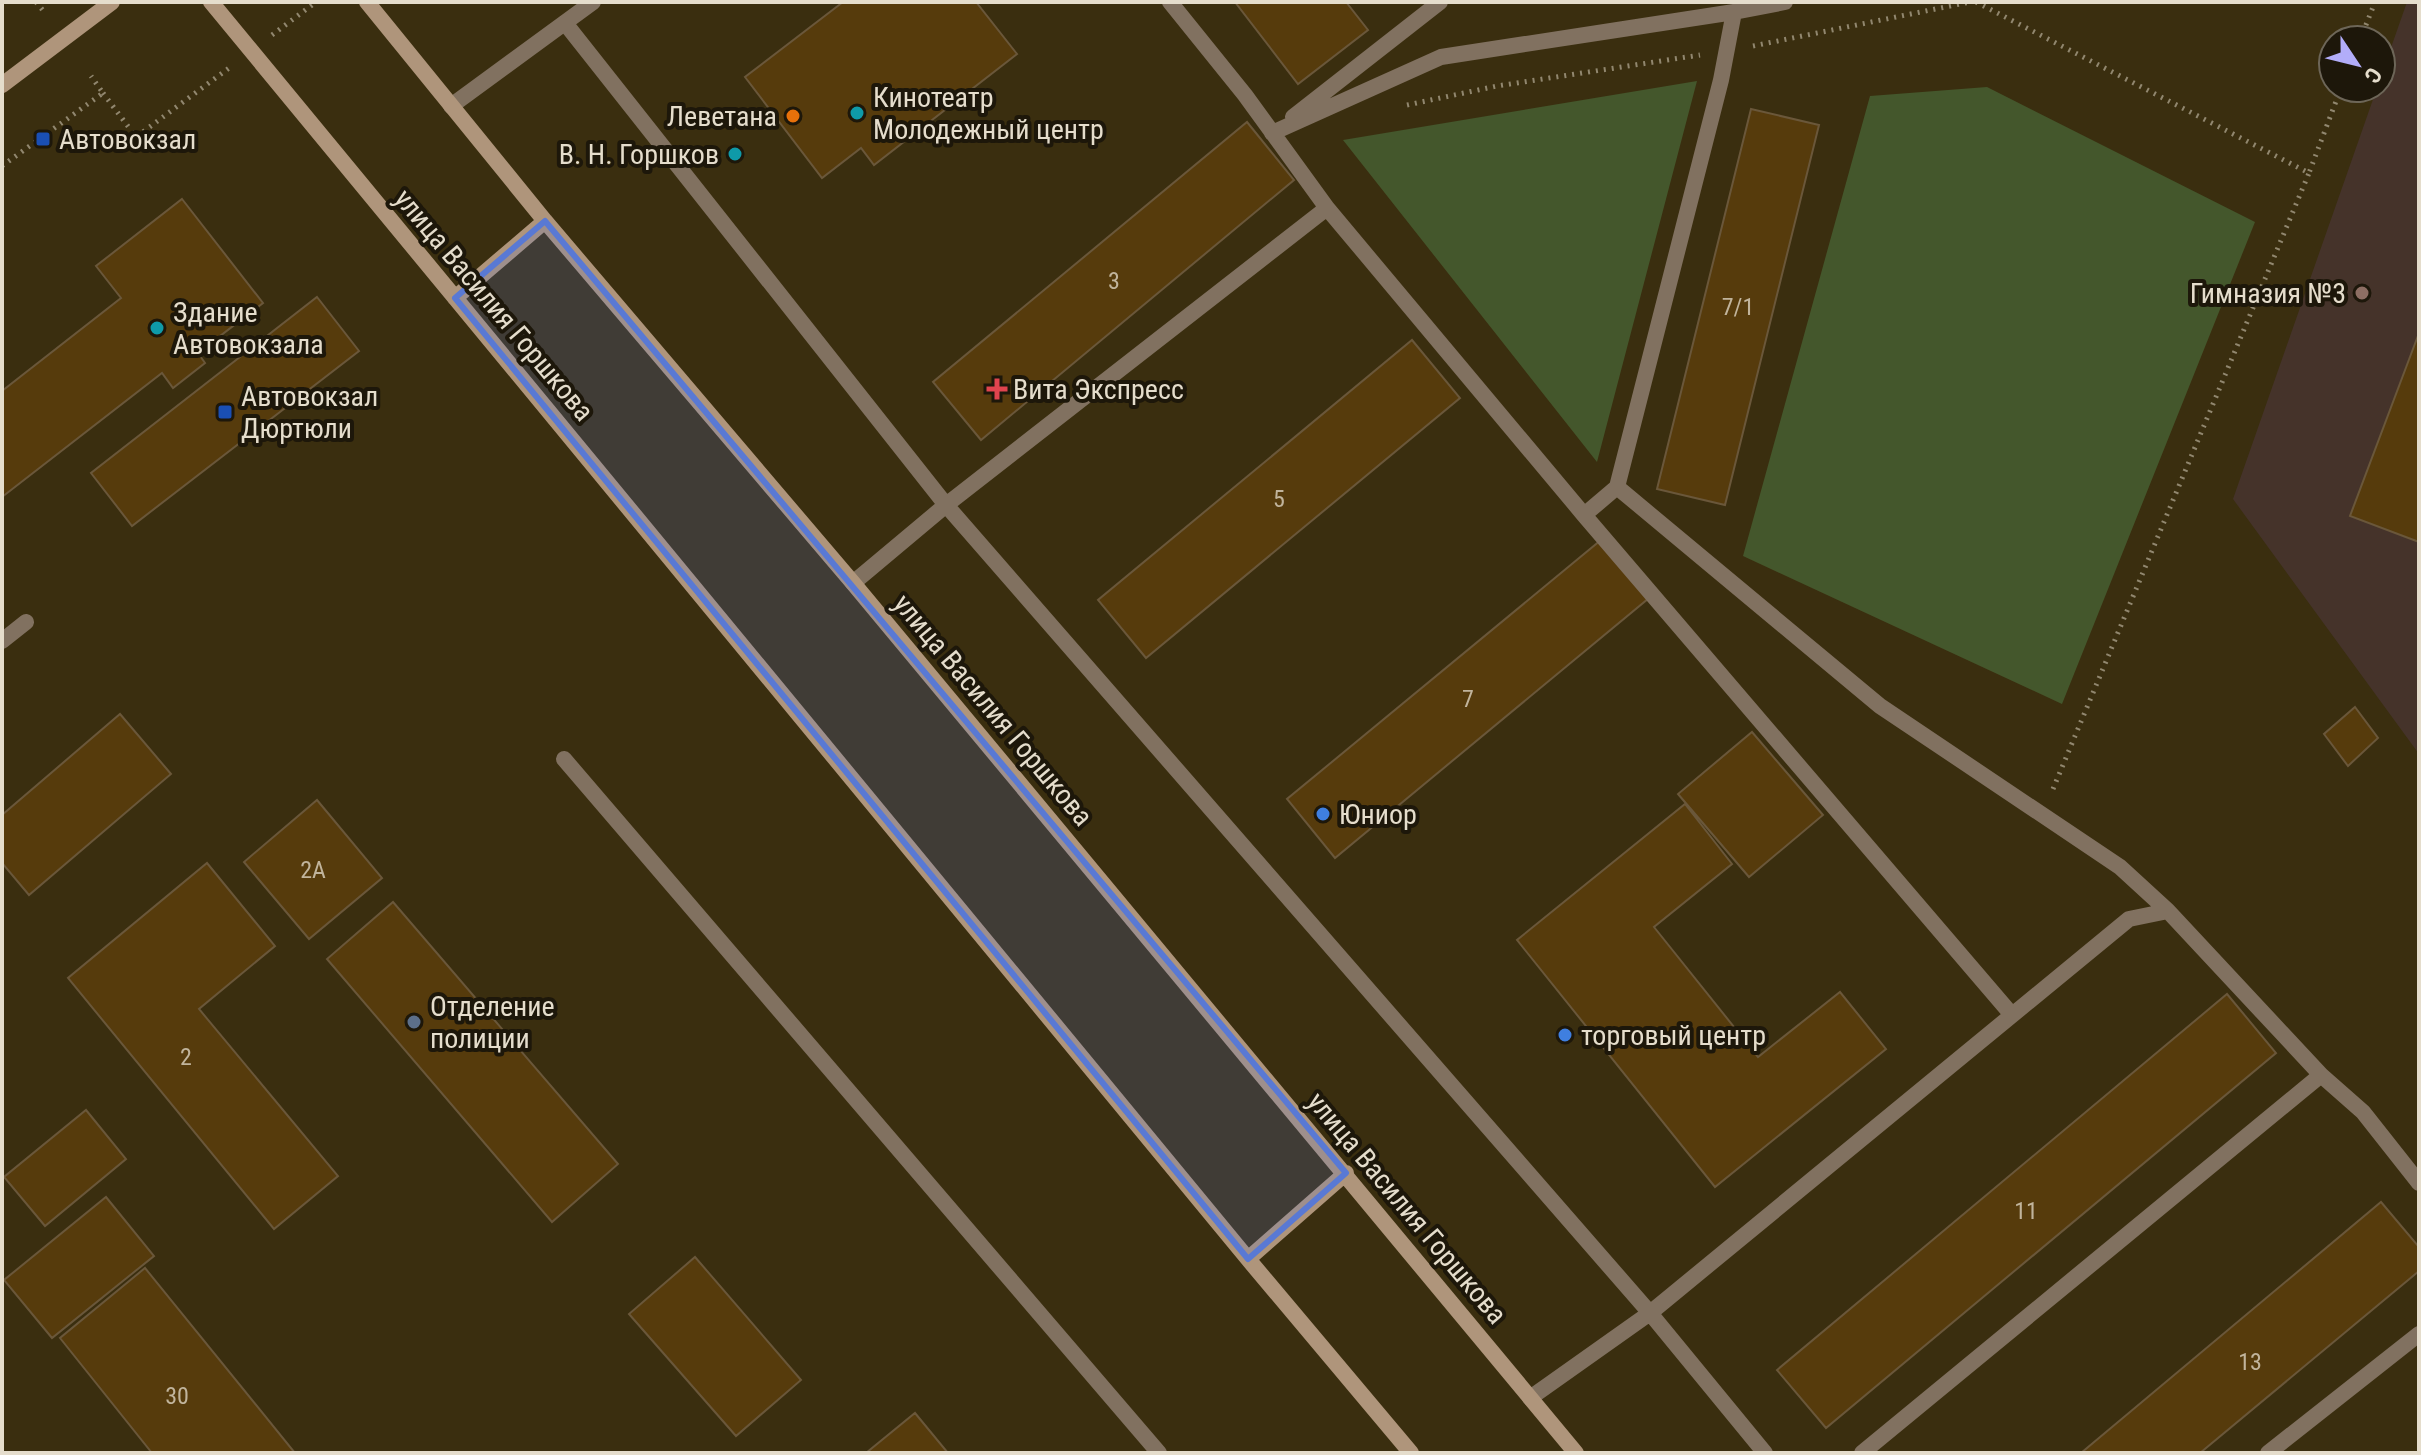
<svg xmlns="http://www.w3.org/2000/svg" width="2421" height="1455" font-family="'Roboto Condensed',sans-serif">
<rect width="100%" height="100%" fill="#3a2e0f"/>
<path fill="#45332a" d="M2407 2H2419V754L2233 499 2377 88H2381V76Z"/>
<path fill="#44572c" d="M1697 81 1597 462 1343 140Z
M1987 87 2255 222 2062 704 1743 556 1870 96Z"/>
<path fill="#563b0c" stroke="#6a573a" stroke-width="2" d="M843 2H976L1017 54 874 165 861 148 822 178 745 77Z
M1235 2H1346L1368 30 1298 84Z
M1751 109 1819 125 1725 505 1657 489Z
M1247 122 1294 180 981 440 933 382Z
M182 199 263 303 198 353 205 363 173 388 162 373 2 497V391L121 298 96 266Z
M317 297 359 351 132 526 91 473Z
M2419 333V542L2350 516Z
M1412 340 1460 398 1146 658 1098 600Z
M1601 540 1649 598 1335 858 1287 799Z
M2355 707 2378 738 2348 766 2324 734Z
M120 714 171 774 29 895 2 863V815Z
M1752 732 1823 815 1749 877 1678 794Z
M317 800 382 878 309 939 244 862Z
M1685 804 1732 864 1654 927 1758 1057 1840 992 1886 1049 1715 1187 1517 940Z
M207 863 275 946 199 1009 338 1176 274 1229 68 978Z
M393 902 618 1164 552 1222 327 959Z
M2227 994 2276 1053 1826 1428 1777 1370Z
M86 1110 126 1159 45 1226 4 1177Z
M106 1197 154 1256 52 1338 4 1280Z
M2381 1202 2419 1247V1271L2200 1453H2081Z
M695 1257 801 1380 736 1436 629 1314Z
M145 1268 295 1453H152L60 1338Z
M915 1413 948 1453H866Z"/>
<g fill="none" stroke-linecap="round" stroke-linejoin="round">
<path stroke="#91876f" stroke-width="5" stroke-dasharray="2 6" stroke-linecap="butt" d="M36 2 45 13
M1976 2 2309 173 2341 88
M272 35 316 2
M2360 40 2375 2
M1753 46 1970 2
M103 93 136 137 229 68
M1407 105 1497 86 1700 55
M2 166 103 93 91 76
M2053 789 2309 173"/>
<path stroke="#817160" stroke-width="16" d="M1170 2 1245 95 1327 208
M1734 12 1785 2
M565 23 946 505 1327 208 1584 515 2012 1015
M451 106 593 2
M1293 117 1440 2
M1272 133 1441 57 1734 12 1721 80 1617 487 1584 515
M1617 487 1880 706 2120 867 2168 911
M853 583 946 505 1650 1313 1765 1453
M2 641 26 622
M564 759 1159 1453
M1530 1398 1650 1313 2129 919 2168 911 2321 1075 2363 1112 2419 1183
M1862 1453 2321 1075
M2268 1453 2419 1334"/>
<path stroke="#af957b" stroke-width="16" d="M211 2 1248 1259 1411 1453
M367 2 545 221 853 583 1576 1453
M2 85 112 2
M455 298 545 221
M1248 1259 1346 1173"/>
</g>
<path fill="#5979d4" fill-opacity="0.2" stroke="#5979d4" stroke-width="6" stroke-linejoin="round" d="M545 221 1346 1173 1248 1259 455 298Z"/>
<g fill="#0f9aa8" stroke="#1d170a" stroke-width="3">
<circle cx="857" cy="113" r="8"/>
<circle cx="735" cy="154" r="8"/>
<circle cx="157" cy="328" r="8"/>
</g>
<circle fill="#e8710a" stroke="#1d170a" stroke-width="3" cx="793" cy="116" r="8"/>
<g fill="#1a4fb4" stroke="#1d170a" stroke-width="3">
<rect x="35" y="131" width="16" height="16" rx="4"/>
<rect x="217" y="404" width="16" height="16" rx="4"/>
</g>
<circle fill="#8d6e63" stroke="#1d170a" stroke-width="3" cx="2362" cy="293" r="8"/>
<path fill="#e0444e" stroke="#1d170a" stroke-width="3" d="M993 377h8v8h8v8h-8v8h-8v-8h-8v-8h8z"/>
<g fill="#3f7fe0" stroke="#1d170a" stroke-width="3">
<circle cx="1323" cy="814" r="8"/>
<circle cx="1565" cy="1035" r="8"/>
</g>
<circle fill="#5c6f8a" stroke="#1d170a" stroke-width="3" cx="414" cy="1022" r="8"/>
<g text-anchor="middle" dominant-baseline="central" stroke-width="8" stroke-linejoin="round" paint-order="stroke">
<g font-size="24" fill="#c1b49c">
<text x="1114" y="281">3</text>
<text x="1738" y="307">7/1</text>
<text x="1279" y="499">5</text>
<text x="1468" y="699">7</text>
<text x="313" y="870">2А</text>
<text x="186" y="1057">2</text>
<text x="2026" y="1211">11</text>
<text x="2250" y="1362">13</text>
<text x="177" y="1396">30</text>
</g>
<g font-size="28" fill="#e5ddcc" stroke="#1d170a" text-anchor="start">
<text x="873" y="97">Кинотеатр<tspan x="873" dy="32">Молодежный центр</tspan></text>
<text x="777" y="116" text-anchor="end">Леветана</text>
<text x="59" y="139">Автовокзал</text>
<text x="719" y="154" text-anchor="end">В. Н. Горшков</text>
<text x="2346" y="293" text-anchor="end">Гимназия №3</text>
<text x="173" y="312">Здание<tspan x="173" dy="32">Автовокзала</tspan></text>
<text x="1013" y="389">Вита Экспресс</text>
<text x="241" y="396">Автовокзал<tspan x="241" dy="32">Дюртюли</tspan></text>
<text x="1339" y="814">Юниор</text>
<text x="430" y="1006">Отделение<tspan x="430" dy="32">полиции</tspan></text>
<text x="1581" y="1035">торговый центр</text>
</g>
<g font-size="28" fill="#e5ddcc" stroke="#1d170a">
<text transform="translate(494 305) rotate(50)">улица Василия Горшкова</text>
<text transform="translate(993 710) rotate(50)">улица Василия Горшкова</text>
<text transform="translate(1407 1208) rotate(50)">улица Василия Горшкова</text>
</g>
</g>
<rect width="2421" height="1455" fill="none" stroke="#e5ddcc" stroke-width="8"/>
<g transform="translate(2357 64) rotate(125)"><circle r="38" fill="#1d170a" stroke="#6d6658" stroke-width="2"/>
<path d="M0-6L14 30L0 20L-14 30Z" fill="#b2adf9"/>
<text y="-12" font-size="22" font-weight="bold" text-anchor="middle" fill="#e5ddcc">С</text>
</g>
</svg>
